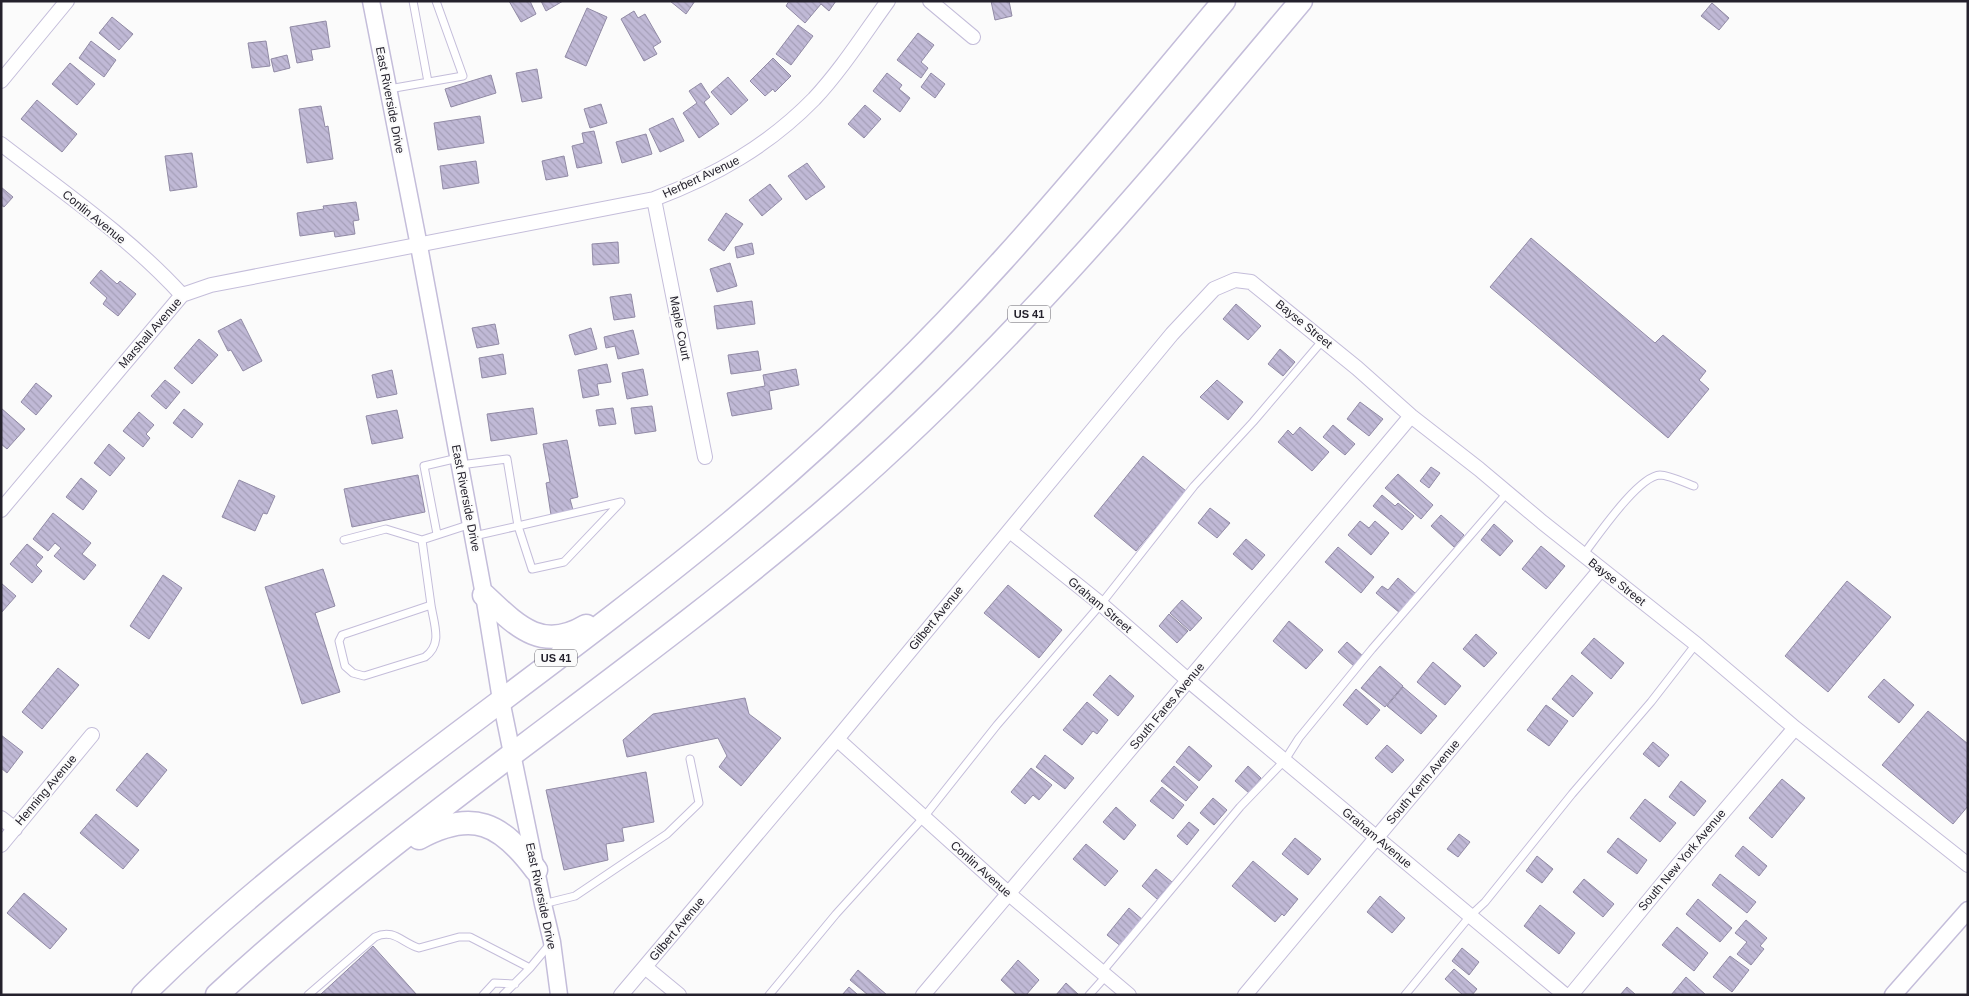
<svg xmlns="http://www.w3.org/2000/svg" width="1969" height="996" font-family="Helvetica,sans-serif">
<defs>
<pattern id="building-back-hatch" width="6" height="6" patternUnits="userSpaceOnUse" patternTransform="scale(1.25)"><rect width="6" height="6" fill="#c0b9d6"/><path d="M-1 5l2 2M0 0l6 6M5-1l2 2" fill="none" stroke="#a59fb8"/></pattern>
</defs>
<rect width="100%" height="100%" fill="#fbfbfb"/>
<path fill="url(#building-back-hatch)" stroke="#918aa5" d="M509 1H530L536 14 521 22Z
M541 1H563L546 11Z
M670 1H695L686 14Z
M789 1H836L829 11 821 4 805 23 786 6Z
M991 1H1009L1012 16 995 20Z
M1712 3 1729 18 1719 30 1701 16Z
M587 8 607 17 586 66 565 57Z
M634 11 638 18 645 14 661 42 653 47 657 54 644 61 621 19Z
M112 17 133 34 119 50 99 33Z
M326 21 330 47 311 50 313 60 297 63 290 27Z
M798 25 813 36 791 65 776 54Z
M918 33 934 45 921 62 928 68 921 78 897 60Z
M91 41 116 60 104 77 79 58Z
M266 41 270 66 252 68 248 43Z
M287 55 290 68 274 72 271 59Z
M773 58 791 76 775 92 773 89 765 96 750 81Z
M70 63 95 84 77 105 52 84Z
M537 69 542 98 522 102 516 73Z
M887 73 902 85 899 89 910 98 900 112 873 91Z
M931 73 945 84 935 98 921 87Z
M491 75 496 93 451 107 445 89Z
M728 77 748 100 731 115 711 92Z
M701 83 710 97 704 102 719 124 699 138 683 113 697 103 689 91Z
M37 100 77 134 62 152 21 119Z
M601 104 607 123 590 128 584 109Z
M865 105 881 119 864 138 848 124Z
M321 106 325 127 328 126 333 159 307 163 299 109Z
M480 116 484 143 438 150 434 123Z
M673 118 684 141 660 152 649 129Z
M594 131 602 163 577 168 572 146 584 143 582 133Z
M646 134 652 154 622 163 616 142Z
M192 153 197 187 170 191 165 156Z
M564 156 568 176 546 180 542 161Z
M476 161 479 183 443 189 440 166Z
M807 163 825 187 806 200 788 176Z
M770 184 782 199 762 216 749 200Z
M1 187 13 197 4 207 1 205Z
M356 202 359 220 353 221 355 234 335 237 334 231 300 236 297 213 324 209 323 206Z
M726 213 743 224 724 251 708 240Z
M1531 238 1655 343 1663 335 1706 371 1699 380 1709 389 1668 438 1490 287Z
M618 242 619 263 593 265 592 244Z
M752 243 754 254 737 258 735 247Z
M730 263 737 286 717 292 710 269Z
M101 270 117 284 120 281 136 294 118 316 103 304 107 298 90 283Z
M631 294 635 317 614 320 610 297Z
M752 301 755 324 717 329 714 306Z
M1236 304 1261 326 1248 340 1223 319Z
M241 319 262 361 243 371 231 350 228 351 218 331Z
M495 324 499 344 477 348 472 328Z
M591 328 597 349 575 355 569 335Z
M633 330 639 354 618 359 615 346 606 348 604 337Z
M199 339 218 355 192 384 174 368Z
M1280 349 1295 362 1283 376 1268 364Z
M758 351 761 370 731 374 728 355Z
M503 354 506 374 482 378 479 358Z
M607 364 611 382 597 384 599 395 583 398 578 370Z
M643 369 648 395 627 399 622 373Z
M796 369 799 385 769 391 772 409 732 416 727 393 765 386 763 375Z
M392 370 397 394 377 398 372 375Z
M165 380 180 392 166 409 151 396Z
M1217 380 1243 402 1228 420 1200 397Z
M36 383 52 396 36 415 21 402Z
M1360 402 1383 419 1369 436 1347 419Z
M652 406 656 431 635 434 631 408Z
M1 408 25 429 7 449 1 444Z
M533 408 537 434 491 441 487 414Z
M613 408 616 424 599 426 596 410Z
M184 409 203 424 192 438 173 423Z
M397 410 403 438 372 444 366 416Z
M139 412 154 425 146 434 150 438 143 447 123 431Z
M1333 425 1355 444 1345 455 1323 437Z
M1300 427 1329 452 1312 471 1278 442 1288 430 1293 435Z
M567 440 578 497 570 499 573 510 551 515 546 483 550 482 543 444Z
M109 444 125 458 110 476 94 463Z
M1143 456 1186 491 1136 551 1094 516Z
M1431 467 1440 473 1429 488 1420 481Z
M1398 474 1433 505 1421 519 1385 488Z
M418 475 425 512 352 527 344 489Z
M81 478 97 491 83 510 66 497Z
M239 480 275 496 267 514 263 513 255 531 222 517Z
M1382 495 1395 506 1398 503 1414 516 1402 530 1373 506Z
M1210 508 1230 523 1217 538 1198 523Z
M53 513 91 543 82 554 96 565 84 580 54 556 61 548 55 543 48 551 33 539Z
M1441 515 1464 535 1454 547 1431 526Z
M1360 521 1369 528 1375 521 1389 533 1371 555 1348 535Z
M1494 524 1513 541 1500 556 1481 540Z
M1246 539 1265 555 1252 570 1233 554Z
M27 544 43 557 36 565 42 571 32 583 10 564Z
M1541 546 1565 566 1546 589 1522 569Z
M1338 547 1374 577 1361 593 1325 562Z
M323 569 335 606 315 613 340 692 302 704 265 587Z
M163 575 182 588 149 639 130 626Z
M1398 578 1416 594 1400 613 1376 593 1382 586 1388 590Z
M1847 581 1891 617 1828 692 1785 656Z
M1 583 16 596 1 613Z
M1008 585 1062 630 1039 658 984 613Z
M1182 600 1202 618 1190 631 1170 613Z
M1169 614 1188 631 1177 643 1159 626Z
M1289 621 1323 650 1306 669 1273 641Z
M1476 634 1497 653 1484 667 1463 649Z
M1594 638 1624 663 1611 679 1581 653Z
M1347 642 1364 657 1355 667 1338 652Z
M1433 662 1461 686 1445 705 1417 682Z
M1380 666 1403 686 1385 707 1361 688Z
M58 668 79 685 42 729 22 712Z
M1110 675 1134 696 1118 716 1093 695Z
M1572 675 1593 693 1573 717 1552 699Z
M1884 679 1914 705 1899 723 1868 697Z
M1403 687 1437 716 1421 734 1387 706Z
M1356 689 1380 710 1367 725 1343 705Z
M745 698 749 714 781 738 741 786 719 767 727 756 718 738 627 757 623 740 653 714Z
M1087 702 1108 720 1097 734 1093 731 1082 745 1063 730Z
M1546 705 1568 721 1549 746 1527 730Z
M1928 711 1968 744V806L1953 824 1882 765Z
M1 735 23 752 7 773 1 768Z
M1653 742 1669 755 1659 767 1643 754Z
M1387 745 1404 760 1392 773 1375 758Z
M1189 746 1212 766 1199 781 1176 762Z
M147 753 167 770 137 807 116 790Z
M1045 755 1074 778 1065 789 1036 767Z
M1174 766 1198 787 1186 801 1161 781Z
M1248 766 1261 778 1249 793 1235 781Z
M1031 768 1052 785 1039 800 1033 795 1025 804 1011 792Z
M646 772 654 822 622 828 624 841 606 844 608 860 564 870 546 790Z
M1782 779 1805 798 1772 838 1749 818Z
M1681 781 1706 801 1694 816 1669 797Z
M1162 787 1184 805 1173 819 1150 801Z
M1213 798 1227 810 1214 825 1200 813Z
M1645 799 1676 823 1660 842 1630 818Z
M1116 807 1136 825 1124 840 1103 822Z
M96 814 139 850 123 869 80 833Z
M1189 822 1199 830 1187 845 1177 836Z
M1459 834 1470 842 1458 857 1447 849Z
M1295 838 1321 859 1308 875 1282 854Z
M1618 838 1647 860 1637 874 1607 852Z
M1086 844 1118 871 1105 886 1073 859Z
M1743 846 1767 866 1759 876 1735 856Z
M1537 856 1553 869 1542 883 1526 871Z
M1253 861 1298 899 1284 916 1282 914 1275 922 1232 886Z
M1156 869 1172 882 1157 899 1142 886Z
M1720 874 1756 902 1747 913 1712 885Z
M1584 879 1614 904 1603 917 1573 892Z
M24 893 67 929 50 949 7 913Z
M1380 896 1405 918 1392 933 1367 912Z
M1698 899 1732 928 1720 942 1686 914Z
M1540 905 1575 933 1559 954 1524 926Z
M1129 908 1144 921 1122 947 1107 935Z
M1746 920 1767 938 1760 946 1764 949 1751 965 1737 954 1747 942 1735 933Z
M1677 927 1708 953 1694 971 1662 945Z
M373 946 417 995H320Z
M1462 948 1479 962 1469 975 1452 961Z
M1730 956 1749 970 1732 992 1713 977Z
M1018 960 1039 980 1026 995H1017L1001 980Z
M1454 969 1477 989 1472 995H1463L1445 979Z
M858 970 887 995H868L850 980Z
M1686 977 1706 995H1671Z
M1066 983 1079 995H1056Z
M849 987 858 995H842Z
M1627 987 1636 995H1620Z"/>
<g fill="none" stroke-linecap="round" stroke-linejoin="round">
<g stroke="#c4bdda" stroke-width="9">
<path id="service" d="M413 1 428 82
M389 89 463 76 436 1
M460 465 507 459 518 526 474 536
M621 502 564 562 532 569 518 526Z
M437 534 424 466 458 458
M344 540 386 529 422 540
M1583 555C1597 537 1638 476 1660 475 1668 475 1686 483 1694 486
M431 605C434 625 443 644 425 657L364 676 353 673 345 666 339 641 342 635 431 605 422 540 471 524
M543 904 575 896 667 834 699 803 690 759
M1102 972 1240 807 1285 760 1299 738 1372 649 1507 493
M308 995 375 937C394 928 402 943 419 948L459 937H470L530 968 550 944
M483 995 494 983 515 984
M503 995 530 968
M769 995 836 914 924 817 997 725 1101 604 1194 486 1253 422 1323 340
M1089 995 1106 976
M1405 995 1470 916 1485 902 1572 794 1651 702 1696 644"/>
</g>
<g stroke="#c4bdda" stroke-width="16">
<path id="minor" d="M930 1 973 37
M1 81 67 1
M1 144C63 192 129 237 182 295
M654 199 705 457
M1 510 182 295 211 285 654 199C715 176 768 146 814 99 842 69 864 34 888 1
M1010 531 1101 604 1189 681 1565 995
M837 739 1009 894 1129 995
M1 818 15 829
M1 845 92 735
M645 967 679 995
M621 995 837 739 1172 334 1214 289 1235 280 1251 282 1357 368 1411 416 1479 469 1542 522 1696 644 1795 728 1968 865
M923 995 1411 416
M1245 995 1601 569
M1571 995 1678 865 1795 728"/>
</g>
<g stroke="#c4bdda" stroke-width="19">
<path id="tertiary" d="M371 1 419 246 484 595 501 700 543 904 552 942 559 995
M1893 995 1968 910"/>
</g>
<g stroke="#c4bdda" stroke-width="25">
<path id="trunk" d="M484 595C516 625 541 653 586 626
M419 838C473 809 501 823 536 870
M143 995C223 915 313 844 403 775 513 691 625 610 731 522 827 442 919 353 1003 260 1079 176 1151 88 1224 1
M217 995C406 820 624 681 820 514 999 362 1150 181 1301 1"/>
</g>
<use href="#service" stroke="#fff" stroke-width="7"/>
<use href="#minor" stroke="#fff" stroke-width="14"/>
<use href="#tertiary" stroke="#fff" stroke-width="16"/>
<use href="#trunk" stroke="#fff" stroke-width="22"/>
</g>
<g text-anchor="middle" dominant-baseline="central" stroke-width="4" stroke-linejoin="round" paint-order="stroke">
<g fill="#fbfbfb" stroke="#64626a" stroke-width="1">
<rect x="1008" y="305.5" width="42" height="17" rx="4"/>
<rect x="535" y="649.5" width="42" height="17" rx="4"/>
</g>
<g font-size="11" font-weight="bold" fill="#24212c">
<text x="1029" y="314">US 41</text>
<text x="556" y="658">US 41</text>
</g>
<g font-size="12" fill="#24212c" stroke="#fbfbfb">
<text transform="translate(390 100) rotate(79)">East Riverside Drive</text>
<text transform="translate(701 177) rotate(-25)">Herbert Avenue</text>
<text transform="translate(94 217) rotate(39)">Conlin Avenue</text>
<text transform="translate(1304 324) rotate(39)">Bayse Street</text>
<text transform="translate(680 328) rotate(79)">Maple Court</text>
<text transform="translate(150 333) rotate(-49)">Marshall Avenue</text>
<text transform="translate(466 498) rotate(79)">East Riverside Drive</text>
<text transform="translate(1617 582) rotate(38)">Bayse Street</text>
<text transform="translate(1100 605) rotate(40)">Graham Street</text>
<text transform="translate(936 618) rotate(-51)">Gilbert Avenue</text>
<text transform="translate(1167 706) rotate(-50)">South Fares Avenue</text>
<text transform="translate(1423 782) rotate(-50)">South Kerth Avenue</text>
<text transform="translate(46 790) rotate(-50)">Henning Avenue</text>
<text transform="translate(1377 838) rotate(40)">Graham Avenue</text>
<text transform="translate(1682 860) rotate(-50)">South New York Avenue</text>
<text transform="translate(981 869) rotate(42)">Conlin Avenue</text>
<text transform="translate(541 896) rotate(78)">East Riverside Drive</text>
<text transform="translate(677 929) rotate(-50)">Gilbert Avenue</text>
</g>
</g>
<rect width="1969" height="996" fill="none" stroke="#24212c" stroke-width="5"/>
</svg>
